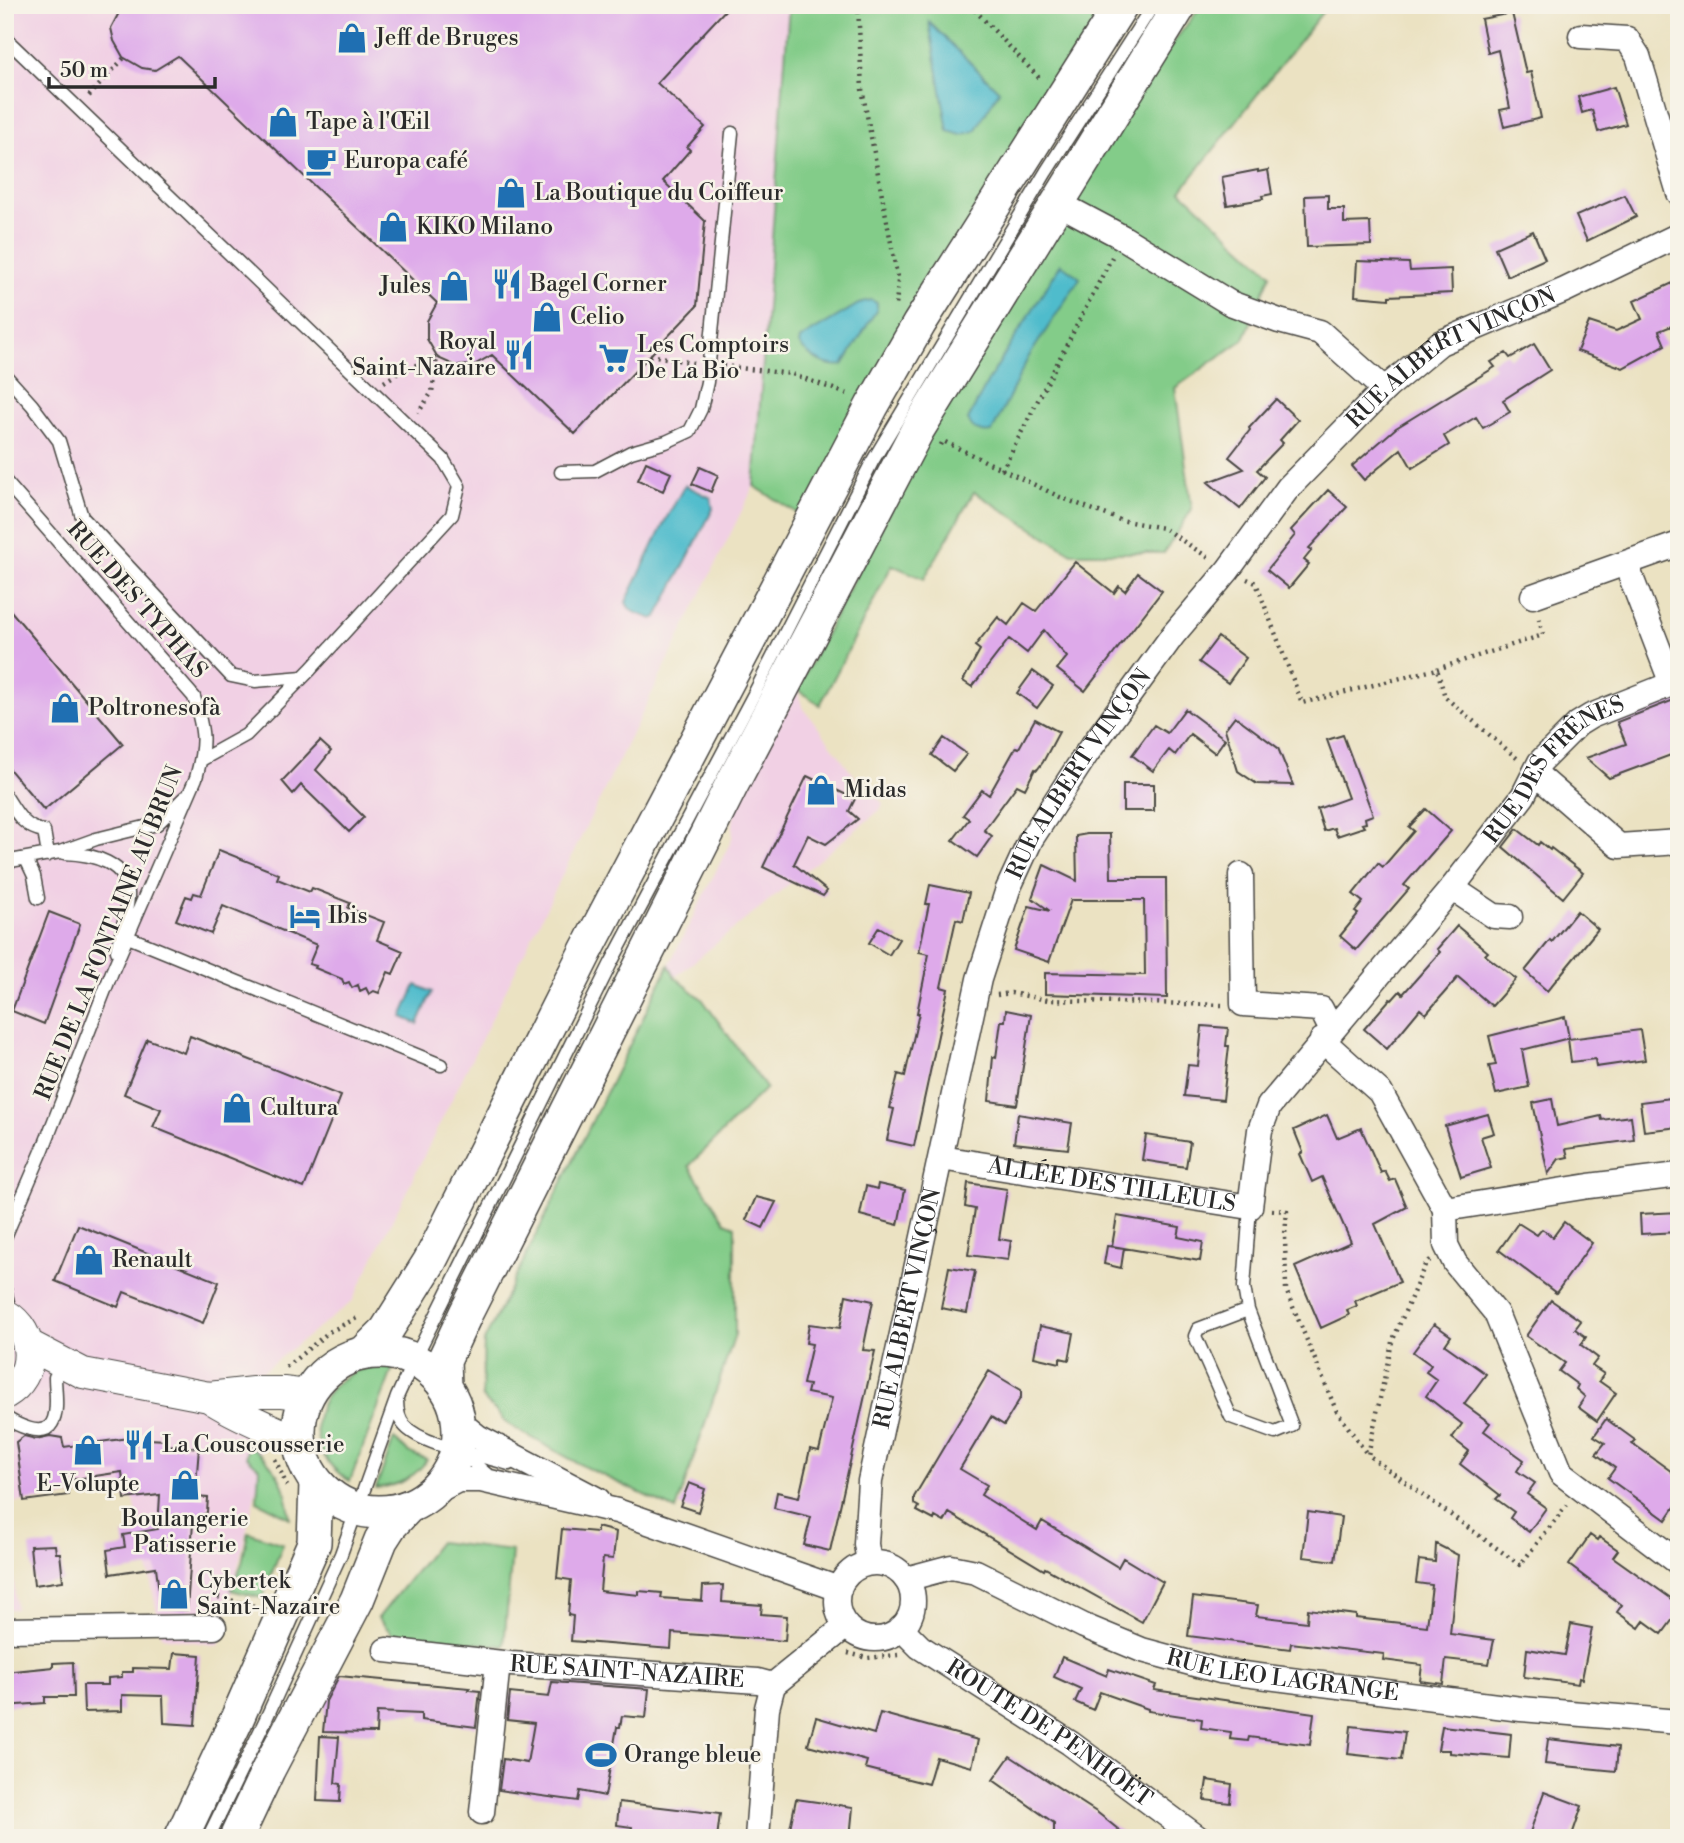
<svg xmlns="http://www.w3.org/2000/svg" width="1684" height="1843" font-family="'Libre Bodoni',serif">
<rect width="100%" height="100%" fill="#f7f3e8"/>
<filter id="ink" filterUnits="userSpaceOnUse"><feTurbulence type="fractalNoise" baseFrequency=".0143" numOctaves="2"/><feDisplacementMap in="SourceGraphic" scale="14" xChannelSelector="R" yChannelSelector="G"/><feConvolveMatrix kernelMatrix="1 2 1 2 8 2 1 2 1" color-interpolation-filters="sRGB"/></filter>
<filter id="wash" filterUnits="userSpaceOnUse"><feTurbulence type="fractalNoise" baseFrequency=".00686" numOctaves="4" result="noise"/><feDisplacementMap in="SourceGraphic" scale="28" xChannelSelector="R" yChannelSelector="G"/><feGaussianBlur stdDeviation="1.57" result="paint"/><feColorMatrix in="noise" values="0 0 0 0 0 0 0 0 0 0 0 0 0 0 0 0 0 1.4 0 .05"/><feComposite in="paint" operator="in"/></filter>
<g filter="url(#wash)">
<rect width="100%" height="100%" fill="#ebe2c2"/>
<path fill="#f1d0e4" d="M5 5H789L754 486 352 1302 256 1376 261 1470 219 1646 162 1637 132 1490 9 1503 16 1609H5Z
M797 689 802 706 863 787 883 803 880 810 675 977 669 965 732 839 734 810Z"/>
<path fill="#83cc89" stroke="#577c5a" stroke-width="2" d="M789 5H1109L802 516 754 486Z
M1202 5H1328L1181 191 1271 274 1244 339 1175 388 1192 509 1164 553H1072L974 492 924 579 892 565 820 705 797 689 948 399 1166 52Z
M669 965 675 977 702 999 766 1088 689 1166 725 1222 735 1226V1334L676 1510 583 1466 509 1425 482 1397 484 1341Z
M379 1365 393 1368 350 1481C292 1446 314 1373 379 1365Z
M394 1439 410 1453 427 1460C414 1478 399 1486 376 1488Z
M248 1445C275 1462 288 1486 290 1518L257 1501 259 1468 246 1456Z
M248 1532 283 1544 262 1598 231 1590 242 1563Z
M439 1542 512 1551 504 1646 393 1635 378 1618Z"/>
<path fill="#50bccc" stroke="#3e747c" stroke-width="2" d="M929 22 999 91 975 131 961 135 948 131Z
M1061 264 1080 278 1028 358 992 432C980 434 973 430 968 420L988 381Z
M871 300 877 303V309L843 365C827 368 810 358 799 344L800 339 862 302Z
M685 485 711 498 713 509 657 617 653 619C643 615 629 613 626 602L666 519Z
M416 985 432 992 418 1024 402 1017Z"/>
<g id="blocks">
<path fill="#deaaea" d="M123 5H730L657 83 705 127 687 147 690 150 663 181 705 221 697 306 575 434 492 355 474 365 456 366 438 358 427 339V321L437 303 178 56 155 70 142 68 123 57 114 41 111 28Z
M1512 13 1526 73 1531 72 1541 118 1504 127 1500 110 1510 108 1498 50 1488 53 1481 19Z
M1614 87 1626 124 1598 132 1592 110 1582 113 1578 97Z
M1258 170V172L1268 170 1272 194 1262 196 1263 199 1227 205 1222 177Z
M1328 195V209H1344V223L1370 222 1371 245 1307 247 1305 196Z
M1625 195 1636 217 1587 241 1576 216Z
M1533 231 1545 259 1507 276 1495 248Z
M1357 261 1409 263 1410 271 1451 269 1452 293 1389 296V299L1355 296Z
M1679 280V323L1659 331 1665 345 1623 368 1577 351 1589 322 1616 331 1642 319 1634 301Z
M1534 344 1550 370 1503 400 1510 412 1483 428 1476 417 1444 436 1449 445 1412 468 1401 449 1364 480 1352 466 1396 428 1495 367 1491 362 1506 353 1510 358Z
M1276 399 1298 420 1280 440 1283 443 1257 470 1265 477 1240 509 1208 482 1244 469 1229 457 1250 430 1249 428Z
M646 462 671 473 663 491 638 480Z
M700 467 718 475 711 492 692 484Z
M1328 490 1347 507 1309 548 1312 550 1304 560 1309 564 1289 588 1267 570 1295 535 1291 530Z
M1075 562 1114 593 1119 586 1125 591 1138 573 1162 591 1085 691 1057 669 1067 657 1044 630 1027 653 1009 639 972 687 963 681 980 650 975 646 998 617 1008 625 1024 603 1036 611Z
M5 604 123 744 44 810 5 764Z
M1218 637 1246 658 1228 683 1199 662Z
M1033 671 1053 686 1037 708 1017 693Z
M1679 698V752L1609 778 1586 758 1626 744 1617 722Z
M1185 709 1225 739 1215 753 1190 734 1175 755 1169 750 1153 771 1132 755 1154 725 1167 733Z
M1235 716 1278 748 1293 785 1257 784 1238 771 1225 729Z
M1035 719 1059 732 1043 762 1037 770 1035 769 1025 789 1017 785 984 830 992 836 977 857 953 840 969 819 963 815 982 790 989 795 1016 747 1019 748Z
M1343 735 1373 815 1365 818 1366 823 1362 824 1364 827 1337 836 1334 828 1324 831 1317 809 1348 798 1327 740Z
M944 738 967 754 953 771 932 755Z
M320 741 331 751 316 770 364 817 349 832 301 785 293 794 282 781Z
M807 776 855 799 849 811 858 819 826 844 808 835 794 864 827 891 823 896 763 867Z
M1123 784H1154V811H1123Z
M1426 809 1451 831 1404 885 1409 889 1356 950 1340 936 1358 914 1355 912 1363 902 1353 894 1378 863 1383 867 1414 831 1409 827Z
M1517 829 1538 845 1540 842 1550 850 1551 848 1583 873 1563 898 1503 847Z
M1087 834H1110L1111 878H1166L1167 998 1045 994V973L1145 975 1144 900H1071L1049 962 1014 950 1029 906 1050 911 1032 898 1044 865 1077 881 1076 836Z
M219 850 279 874 277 879 310 892 312 888 350 903 348 908 384 922 377 940 403 951 393 974 388 972 379 993 374 991 369 994 366 988 360 991 358 985 352 988 349 982 344 984 342 979 315 968 316 966 309 964 317 945 223 906 211 934 176 920 186 896 192 898 194 893 201 895Z
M930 885 969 893 963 921 956 919 941 987 948 989 914 1146 887 1140 894 1109 890 1108 898 1074 905 1076 919 1013H917L929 954 919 952 929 904H926Z
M1577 911 1598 929 1547 991 1525 971 1550 940 1552 942Z
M49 912 80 924 44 1024 12 1011Z
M1457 926 1488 952 1485 955 1516 979 1492 1006 1458 977 1426 1014 1420 1009 1387 1049 1364 1029 1390 999 1392 1000 1400 991 1403 994 1440 952 1437 949Z
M879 927 899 939 889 955 869 943Z
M1006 1010 1031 1015 1017 1105 989 1101 993 1057 996 1058 1001 1021H1005Z
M1565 1017 1569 1038 1522 1050 1529 1087 1496 1094 1489 1066 1496 1065 1489 1036Z
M1202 1026 1228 1028 1226 1046H1229L1223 1100 1184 1096 1188 1065 1198 1066Z
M1640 1030 1645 1060 1596 1067 1595 1059 1571 1062 1568 1039Z
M190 1036 341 1096 304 1188 153 1127 161 1109 124 1094 147 1039 184 1053Z
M1679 1097V1127L1644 1131 1640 1102Z
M1552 1099 1557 1126 1601 1116 1602 1120 1631 1116 1634 1140 1566 1149 1568 1157 1559 1159 1548 1174 1533 1103Z
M1018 1114 1072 1123 1068 1149 1014 1143Z
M1488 1114 1494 1133 1481 1137 1491 1168 1461 1177 1445 1126Z
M1327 1115 1337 1138 1361 1128 1381 1173 1385 1171 1390 1181 1395 1179 1407 1207 1375 1224 1400 1282 1355 1301 1357 1306 1347 1310 1349 1315 1321 1328 1295 1267 1351 1242 1322 1177 1312 1182 1300 1154 1303 1152 1294 1130Z
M1146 1135 1190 1142 1186 1167 1142 1160Z
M968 1183 1007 1189 999 1239 1011 1241 1008 1260 968 1255 975 1209 965 1207Z
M878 1184 905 1190 898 1225 860 1215 866 1186 877 1189Z
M756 1197 776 1202 763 1228 746 1220Z
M1679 1212V1232L1641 1234 1640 1214Z
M1117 1216 1180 1227 1178 1237 1203 1242 1200 1261 1112 1246Z
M1564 1222 1592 1243 1556 1293 1499 1250 1518 1223 1537 1235 1542 1229 1553 1237Z
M78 1225 219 1282 203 1323 124 1292 118 1307 55 1281Z
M1107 1246 1124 1248 1121 1268 1104 1264Z
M949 1267 975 1271 967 1313 941 1308Z
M846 1295 873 1301 863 1350 875 1351 830 1551 804 1545 811 1517 774 1508 777 1492 799 1497 810 1449 819 1451 832 1398 807 1393 809 1385 803 1384 812 1344 806 1343 809 1324 840 1328Z
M1551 1300 1581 1321 1575 1329 1586 1337 1581 1345 1598 1358 1592 1366 1604 1374 1599 1381 1616 1393 1597 1421 1578 1407 1585 1397 1576 1389 1578 1385 1559 1371 1565 1363 1526 1336Z
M1434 1324 1451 1336 1445 1345 1486 1374 1464 1404 1490 1423 1484 1431 1524 1460 1517 1471 1535 1483 1527 1494 1546 1508 1529 1532 1510 1518 1514 1512 1496 1499 1500 1495 1460 1464 1469 1451 1452 1438 1462 1424 1426 1396 1437 1380 1426 1372 1431 1365 1413 1352Z
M1040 1326 1074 1333 1069 1360 1060 1358V1363L1034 1357Z
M989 1371 1021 1390V1397L1004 1425 991 1417 960 1469 987 1485 981 1495 1037 1530 1042 1521 1118 1567 1123 1558 1163 1582 1142 1622 1045 1568 1044 1570 949 1513 944 1522 935 1517 934 1520 917 1511 919 1507 914 1504V1497Z
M1606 1419 1635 1440 1632 1443 1679 1477V1501L1666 1520 1608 1478 1615 1468 1596 1454 1605 1443 1594 1436Z
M24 1436 36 1439 50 1436 62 1438 64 1447 129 1438 166 1440V1445L199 1448 195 1497 208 1498 207 1512 193 1523 187 1610 161 1609 156 1567 110 1574 107 1550 125 1547 123 1535 158 1529 160 1495 125 1499 122 1472 68 1480 69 1495 24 1501 16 1442Z
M689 1483 705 1489 698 1512 680 1506Z
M1308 1512 1341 1517 1335 1561 1303 1557Z
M597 1527 616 1532 613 1559 603 1558 600 1591 639 1595V1591L662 1593 661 1598 702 1601 703 1586 723 1585 722 1602 762 1605 761 1614 787 1616 785 1641 672 1633 671 1649 571 1641 573 1616 568 1615 571 1580 557 1578 562 1529 597 1532Z
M1590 1535 1597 1540 1599 1537 1618 1550 1613 1557 1679 1604V1611L1662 1634 1644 1621 1639 1628 1617 1612 1622 1605 1569 1565Z
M1436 1544 1458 1555 1450 1634 1494 1640 1489 1664 1446 1659 1443 1684 1420 1681 1422 1665 1383 1660 1384 1654 1291 1643 1290 1649 1188 1636 1193 1597 1258 1605 1256 1616 1307 1622 1308 1609 1356 1615V1618L1427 1626 1432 1585 1416 1583 1419 1560 1435 1562Z
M55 1545 56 1553H60L63 1581 34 1585 30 1546Z
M1571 1624 1592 1628 1582 1679 1579 1678 1578 1684 1524 1677 1527 1649 1565 1655Z
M174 1653 200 1655 195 1725 164 1723 163 1696 122 1695V1711L84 1712 83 1685H108V1678L122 1677V1672H133V1668L172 1669Z
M1062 1657 1107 1676 1109 1669 1156 1685 1154 1690 1314 1713 1310 1745 1249 1737 1248 1741 1230 1739 1231 1732 1201 1728 1202 1719 1148 1711V1709L1100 1692 1093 1710 1075 1702 1081 1689 1054 1677Z
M73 1662 74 1697H45V1703L5 1706V1672L53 1667V1663Z
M339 1676 470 1688 469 1690 480 1691 476 1727 421 1720V1714L377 1712 376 1733 323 1732 326 1701Z
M552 1682 649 1689 646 1718 622 1716 620 1727H617L605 1796 580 1791 578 1801 499 1790 503 1759 527 1763 534 1723 507 1720 510 1693 549 1697Z
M880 1713 978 1740 972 1767 936 1757 928 1784 865 1768 867 1761 808 1745 816 1717 874 1734Z
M1351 1726 1405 1732 1401 1760 1348 1754Z
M1442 1726 1511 1734 1509 1758 1450 1753V1750H1438Z
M320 1736 339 1737 335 1783 341 1784 340 1802 317 1801Z
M1548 1739 1618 1747 1616 1771 1545 1764Z
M1010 1756 1098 1813 1129 1838H1054V1823L993 1780Z
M1207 1780 1232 1784 1230 1803 1204 1800Z
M1544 1792 1582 1806 1571 1838H1528Z
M796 1799 853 1807 850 1838H788Z
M619 1802 720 1814 717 1838H631L632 1827 617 1825Z"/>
</g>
</g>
<g filter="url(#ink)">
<use href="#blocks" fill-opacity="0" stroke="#484642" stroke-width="2"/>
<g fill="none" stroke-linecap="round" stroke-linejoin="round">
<g stroke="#484642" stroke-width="15">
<path id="service" d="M5 38 443 459 459 486 452 515 310 670 246 735 201 760
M5 375 32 405 59 441 82 517 231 676 255 681 303 677
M561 472 595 471 631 452 666 442 690 431 701 409 707 382 732 133
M5 481 194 697C204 732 206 742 196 778L112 972 43 1149 5 1237
M5 795C16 812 23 828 44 831L48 855
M64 853C91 854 130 862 128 897 127 915 120 934 117 951
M26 859 34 876 38 898
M5 862 60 852 96 839 157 824 185 797
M128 937 441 1065
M5 1290 11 1314
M1248 1310 1198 1329 1195 1336 1231 1417 1275 1433 1292 1426 1248 1310 1244 1287 1250 1207
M397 1400C397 1410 398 1419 405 1426 423 1446 481 1455 509 1464
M5 1417C15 1424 43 1439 52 1423 59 1412 55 1390 55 1377
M460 1451 491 1478
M208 1838 265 1721 341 1554 397 1397 414 1360 611 963 755 692 872 462 1046 172 1153 5"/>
</g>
<g stroke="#484642" stroke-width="27">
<g id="minor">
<path d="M1581 36 1627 39 1638 56 1679 193"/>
<path d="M1058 203 1122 237 1230 303 1279 321 1320 332 1376 382 1386 388"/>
<path d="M1626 564 1672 684"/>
<path d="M1533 596 1679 544"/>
<path d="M1536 774 1619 846 1679 842"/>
<path d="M1241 875 1243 1004 1321 1009 1331 1029"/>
<path id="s1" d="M1452 888 1523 796 1540 762 1578 724 1591 716 1679 681"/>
<path d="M1322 1040 1380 1092 1445 1209 1589 1186 1679 1175"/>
<path id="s2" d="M941 1158 1250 1207 1260 1130 1269 1106 1452 888 1494 916 1510 917"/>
<path d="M1445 1209 1446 1245 1455 1263 1496 1313 1561 1473 1679 1563"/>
<path d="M458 1421 478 1437 598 1500"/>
<path d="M431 1494 458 1480H481L617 1511 839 1589"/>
<path id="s3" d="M869 1563 866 1544 870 1481 979 979 1008 889 1031 839 1087 753 1173 635 1228 570 1288 488 1386 388 1440 343 1565 290 1679 235"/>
<circle cx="875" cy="1601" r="38"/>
<path id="s4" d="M906 1579 951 1567 976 1572 1084 1626 1142 1650 1220 1671 1521 1709 1679 1722"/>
<path id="s5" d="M901 1628 920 1647 1070 1743 1198 1838"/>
<path d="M5 1630 214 1627"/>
<path id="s6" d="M386 1650 511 1664 758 1681 773 1685"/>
<path d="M773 1685 846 1626"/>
<path d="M482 1812 498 1663"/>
<path d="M757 1838 767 1708 773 1685"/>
</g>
</g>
<g stroke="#484642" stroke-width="32">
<path id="tertiary" d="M5 1314C36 1332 37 1376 5 1394
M29 1345 83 1373 209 1397 253 1392H283L307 1395
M209 1397C237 1416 269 1427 299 1442"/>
</g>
<g stroke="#484642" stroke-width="36">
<path id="secondary" d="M299 1432a80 80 0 1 1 160 0a80 80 0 1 1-160 0Z
M364 1353 386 1331 430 1261 586 951 872 406 919 324 1121 5
M445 1387 444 1360 466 1313 731 786 918 429 1180 5
M181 1838 236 1721 314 1543 316 1483
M236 1838 268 1770 357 1600 381 1540 390 1526 407 1508"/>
</g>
<path stroke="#484642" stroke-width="4.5" stroke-dasharray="2 5" stroke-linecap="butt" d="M858 5 862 89 898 280 896 307
M970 5 1042 81
M89 96 124 58
M650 355 693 363
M723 366 792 374 850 395
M384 382 403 370 437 357 432 392 418 413
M941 445 943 441 1060 497 1120 520 1163 528 1209 558
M1002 470 1112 257
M1247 579 1256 583 1302 703 1437 669 1445 697 1519 760
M1437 669 1543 635 1538 615
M997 995 1011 993 1048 1000 1222 1005
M1272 1210 1287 1211 1285 1234 1286 1290 1336 1410 1367 1454
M1430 1260 1425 1265 1392 1342 1368 1455 1520 1565 1567 1505
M286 1367 329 1332 359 1317
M275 1459 287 1486
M218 1597 258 1607
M848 1653 867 1658 898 1655"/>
<use href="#service" stroke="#fff" stroke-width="12"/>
<use href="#minor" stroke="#fff" stroke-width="24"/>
<use href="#tertiary" stroke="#fff" stroke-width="30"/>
<use href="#secondary" stroke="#fff" stroke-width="33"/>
</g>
</g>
<defs>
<g id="shop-bare" transform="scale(2.415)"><path d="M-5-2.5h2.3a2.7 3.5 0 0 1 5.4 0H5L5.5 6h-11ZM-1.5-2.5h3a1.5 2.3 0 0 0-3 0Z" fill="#1f6fb2" stroke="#f7f3e8" stroke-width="2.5" paint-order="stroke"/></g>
<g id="cafe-bare" transform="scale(2.415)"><path d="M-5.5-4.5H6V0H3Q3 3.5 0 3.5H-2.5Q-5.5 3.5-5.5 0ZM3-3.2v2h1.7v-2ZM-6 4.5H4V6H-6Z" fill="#1f6fb2" stroke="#f7f3e8" stroke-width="2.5" paint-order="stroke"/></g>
<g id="restaurant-bare" transform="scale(2.415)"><path d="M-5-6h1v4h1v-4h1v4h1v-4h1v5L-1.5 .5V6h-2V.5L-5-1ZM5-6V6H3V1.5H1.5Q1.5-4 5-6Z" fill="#1f6fb2" stroke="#f7f3e8" stroke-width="2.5" paint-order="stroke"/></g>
<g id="supermarket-bare" transform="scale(2.415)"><path d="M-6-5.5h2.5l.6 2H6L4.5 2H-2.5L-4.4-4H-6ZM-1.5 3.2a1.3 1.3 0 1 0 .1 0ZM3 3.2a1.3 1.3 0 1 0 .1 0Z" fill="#1f6fb2" stroke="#f7f3e8" stroke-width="2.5" paint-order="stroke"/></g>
<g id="hotel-bare" transform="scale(2.415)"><path d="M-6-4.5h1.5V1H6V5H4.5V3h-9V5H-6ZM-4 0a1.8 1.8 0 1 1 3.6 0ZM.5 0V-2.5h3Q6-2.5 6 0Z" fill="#1f6fb2" stroke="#f7f3e8" stroke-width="2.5" paint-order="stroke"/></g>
<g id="stadium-bare" transform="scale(2.415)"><path d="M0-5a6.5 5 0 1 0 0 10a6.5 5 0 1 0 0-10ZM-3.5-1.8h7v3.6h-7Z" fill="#1f6fb2" stroke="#f7f3e8" stroke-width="2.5" paint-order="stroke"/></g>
</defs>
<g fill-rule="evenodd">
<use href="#shop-bare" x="352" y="38"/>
<use href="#shop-bare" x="283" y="122"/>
<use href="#cafe-bare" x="321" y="161"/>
<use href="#shop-bare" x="511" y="193"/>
<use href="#shop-bare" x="393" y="227"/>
<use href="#restaurant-bare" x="507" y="284"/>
<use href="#shop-bare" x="454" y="286"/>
<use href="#shop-bare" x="547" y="317"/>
<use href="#restaurant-bare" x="519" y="355"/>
<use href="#supermarket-bare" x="614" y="358"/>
<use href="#shop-bare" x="65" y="708"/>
<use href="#shop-bare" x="821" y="790"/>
<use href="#hotel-bare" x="305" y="916"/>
<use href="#shop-bare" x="237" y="1108"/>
<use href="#shop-bare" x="89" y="1260"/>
<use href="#restaurant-bare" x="139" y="1445"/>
<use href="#shop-bare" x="88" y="1450"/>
<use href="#shop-bare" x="185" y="1485"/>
<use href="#shop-bare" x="174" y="1594"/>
<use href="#stadium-bare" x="601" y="1755"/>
</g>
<g text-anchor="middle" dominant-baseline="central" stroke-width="5" stroke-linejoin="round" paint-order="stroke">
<g font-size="23" fill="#2b2b2b" stroke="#f7f3e8" text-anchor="start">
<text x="375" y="38">Jeff de Bruges</text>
<text x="306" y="122">Tape à l'Œil</text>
<text x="344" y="161">Europa café</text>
<text x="534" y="193">La Boutique du Coiffeur</text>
<text x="416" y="227">KIKO Milano</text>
<text x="530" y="284">Bagel Corner</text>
<text x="431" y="286" text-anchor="end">Jules</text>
<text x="570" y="317">Celio</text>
<text x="496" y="342" text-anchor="end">Royal<tspan x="496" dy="26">Saint-Nazaire</tspan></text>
<text x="637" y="345">Les Comptoirs<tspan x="637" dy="26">De La Bio</tspan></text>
<text x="88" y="708">Poltronesofà</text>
<text x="844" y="790">Midas</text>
<text x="328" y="916">Ibis</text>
<text x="260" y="1108">Cultura</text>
<text x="112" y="1260">Renault</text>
<text x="162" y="1445">La Couscousserie</text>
<text x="88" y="1484" text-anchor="middle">E-Volupte</text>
<text x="185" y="1519" text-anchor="middle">Boulangerie<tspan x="185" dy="26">Patisserie</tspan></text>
<text x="197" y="1581">Cybertek<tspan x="197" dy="26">Saint-Nazaire</tspan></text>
<text x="624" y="1755">Orange bleue</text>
</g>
<g font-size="23" fill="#2b2b2b" stroke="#f7f3e8">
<text stroke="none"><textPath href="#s3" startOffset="1393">RUE ALBERT VINÇON</textPath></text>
<text transform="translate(137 600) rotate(49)">RUE DES TYPHAS</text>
<text stroke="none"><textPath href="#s1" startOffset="159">RUE DES FRÊNES</textPath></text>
<text stroke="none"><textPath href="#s3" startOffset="826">RUE ALBERT VINÇON</textPath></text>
<text transform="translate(109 933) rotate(-68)">RUE DE LA FONTAINE AU BRUN</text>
<text stroke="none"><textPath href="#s2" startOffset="173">ALLÉE DES TILLEULS</textPath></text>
<text stroke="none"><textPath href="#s3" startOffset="259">RUE ALBERT VINÇON</textPath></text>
<text stroke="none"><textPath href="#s6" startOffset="242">RUE SAINT-NAZAIRE</textPath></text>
<text stroke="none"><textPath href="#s4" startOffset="399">RUE LÉO LAGRANGE</textPath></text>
<text stroke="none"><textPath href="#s5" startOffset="182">ROUTE DE PENHOËT</textPath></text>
</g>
</g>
<rect width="1684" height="1843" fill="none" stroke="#f7f3e8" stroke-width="28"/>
<path d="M49 77v10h166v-10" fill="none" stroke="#2b2b2b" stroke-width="3.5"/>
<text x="60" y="77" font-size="21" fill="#2b2b2b" stroke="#f7f3e8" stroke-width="5" paint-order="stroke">50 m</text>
</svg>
